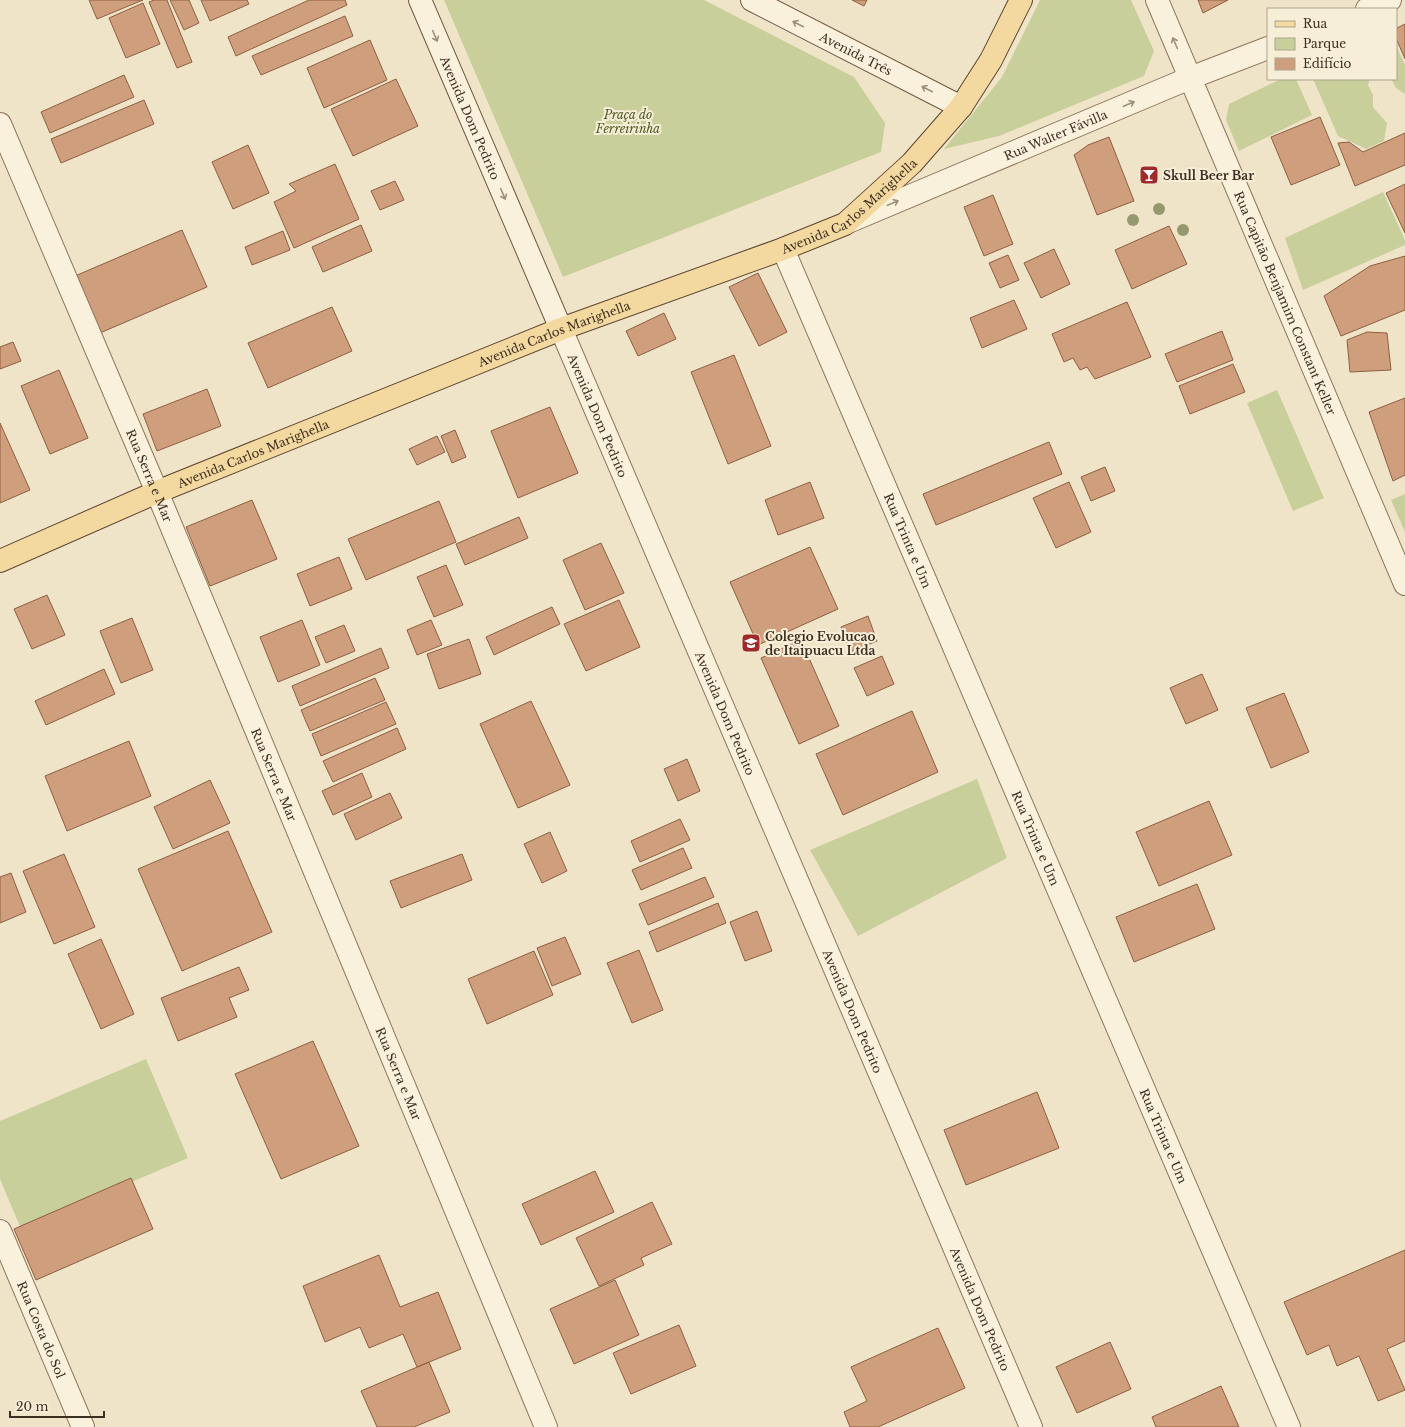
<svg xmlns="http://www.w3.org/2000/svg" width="1405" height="1427" font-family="'Libre Baskerville',serif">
<rect width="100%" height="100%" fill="#f0e4c8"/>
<path fill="#c9cf9b" d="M444 0H704L854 77 885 123 881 152 563 277Z
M1040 0H1131L1154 51 1144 76 999 136 944 149 1002 77Z
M1396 45 1405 65V94L1396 88 1391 79H1396Z
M1281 79H1296L1312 115 1239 151 1226 120 1229 104Z
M1313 79H1370L1368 85 1373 95V107L1387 123 1384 141 1366 149 1338 136Z
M1383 192 1405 240V245L1303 290 1285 238Z
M1277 390 1324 498 1293 511 1247 403Z
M1405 494V532L1391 500Z
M977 779 1007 858 858 936 810 850Z
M146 1059 188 1158 21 1229 0 1179V1121Z"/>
<path fill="#cf9f7d" stroke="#8d5f41" d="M89 0H143L97 19Z
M154 0H167L192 62 177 68 149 2Z
M170 0H189L199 23 184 30Z
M201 0H247L249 4 210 21Z
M309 0H345L347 5 236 56 228 37Z
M852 0H867L864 6Z
M1198 0H1228L1203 13Z
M143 3 160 44 126 58 109 18Z
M345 16 353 36 261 75 252 56Z
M1405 24V59L1396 38 1397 28Z
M370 40 387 80 324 108 307 68Z
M124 75 134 97 50 133 41 112Z
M396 79 418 126 353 156 331 109Z
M144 100 154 124 61 163 51 139Z
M1320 117 1340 165 1291 185 1271 137Z
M1405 133V165L1355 186 1338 143 1349 142 1363 152Z
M1109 137 1134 201 1097 215 1074 155 1088 145Z
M248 145 269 193 233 209 212 162Z
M335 164 359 219 294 248 274 202 296 191 289 184Z
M395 181 404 200 380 210 371 191Z
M1405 184V233L1386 193Z
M993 195 1013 244 984 256 964 207Z
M361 225 372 251 323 272 312 247Z
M1169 226 1187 264 1132 289 1115 250Z
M182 230 207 287 100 333 75 276Z
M283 231 290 250 252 265 245 247Z
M1054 249 1070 284 1041 298 1024 263Z
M1008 255 1019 280 1000 288 989 263Z
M1405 256V310L1341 336 1324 296 1370 266Z
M758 273 787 332 759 346 729 287Z
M1014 300 1027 329 982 348 970 318Z
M1127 302 1151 357 1095 379 1087 367 1080 370 1073 358 1064 362 1052 334Z
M332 307 352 351 268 388 248 343Z
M664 313 676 339 638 356 626 331Z
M1222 331 1233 360 1177 382 1165 354Z
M1367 332 1387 333 1391 370 1350 372 1347 340Z
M13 342 21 361 0 369V347Z
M734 355 771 446 728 464 691 372Z
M1233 364 1245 392 1190 414 1179 386Z
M59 370 88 438 50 454 21 386Z
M207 389 221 426 157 451 143 414Z
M1405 398V475L1393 481 1369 412Z
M550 407 578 473 518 498 491 431Z
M0 423 30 490 0 503Z
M455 430 466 457 452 463 441 436Z
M437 436 445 452 417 465 409 449Z
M1049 442 1062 474 936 525 923 494Z
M1105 467 1115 491 1091 501 1081 477Z
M810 482 824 518 778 535 765 500Z
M1069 482 1091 532 1056 548 1033 498Z
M252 500 277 559 210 586 186 527Z
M439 501 456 542 366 580 348 539Z
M519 517 528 538 465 565 456 544Z
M601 543 624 593 585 610 563 560Z
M810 547 838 609 758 645 730 582Z
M339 557 352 589 310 606 297 574Z
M446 565 463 605 434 617 417 577Z
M47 595 65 635 32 649 14 609Z
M619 600 640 647 586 671 564 624Z
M552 607 560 624 494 655 486 637Z
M868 616 877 641 850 652 841 627Z
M132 618 153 670 121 683 100 631Z
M302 620 320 665 278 682 260 637Z
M431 620 442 645 417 655 407 630Z
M344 625 355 651 326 663 315 637Z
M469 639 481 674 439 689 427 654Z
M801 640 839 726 799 744 761 658Z
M381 648 389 668 300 706 292 686Z
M882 656 894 684 867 696 854 668Z
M104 669 115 694 46 725 35 701Z
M1202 674 1218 710 1186 724 1170 688Z
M375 678 385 700 310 731 301 710Z
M1284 693 1309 752 1271 768 1246 708Z
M531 701 570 785 518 808 480 724Z
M386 702 396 724 321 756 312 734Z
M912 711 938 772 843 815 816 754Z
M397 728 406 749 333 782 323 761Z
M129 741 151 796 67 831 45 776Z
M687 759 700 791 678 801 664 769Z
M362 773 372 797 333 815 322 791Z
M210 780 230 823 173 849 154 807Z
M390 793 402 818 356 840 344 814Z
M1209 801 1232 855 1159 886 1136 832Z
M680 819 690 840 640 862 631 841Z
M228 831 272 932 182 971 138 869Z
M550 832 567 871 542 883 524 844Z
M683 848 692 868 641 890 632 870Z
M64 854 95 927 54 944 23 871Z
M462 854 472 880 401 908 390 881Z
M11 873 26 912 0 923V877Z
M705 877 714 897 648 925 639 904Z
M1197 884 1215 929 1134 962 1116 917Z
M718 903 726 923 657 952 649 932Z
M757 911 772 951 745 961 730 922Z
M565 937 581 974 552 986 537 948Z
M101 939 134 1014 101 1029 68 954Z
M639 950 663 1010 632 1023 607 963Z
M534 951 553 995 487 1024 468 979Z
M239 967 249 990 229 998 237 1017 178 1041 161 998Z
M313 1041 359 1146 281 1179 235 1074Z
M1037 1092 1059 1148 966 1185 944 1130Z
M595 1171 614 1212 541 1245 522 1204Z
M131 1178 153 1229 36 1280 14 1229Z
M652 1202 672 1244 641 1258 644 1265 599 1286 576 1238Z
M1405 1250V1341L1387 1349 1405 1390 1378 1401 1359 1356 1337 1366 1329 1345 1307 1355 1284 1302Z
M379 1255 400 1307 438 1292 461 1349 417 1367 403 1334 369 1348 360 1327 325 1342 303 1286Z
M615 1280 639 1335 574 1364 550 1309Z
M679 1325 696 1366 631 1394 613 1353Z
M938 1328 965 1388 878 1427H850L844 1412 867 1401 851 1367Z
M1110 1342 1131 1389 1077 1413 1056 1367Z
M429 1362 450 1412 414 1427H377L361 1391Z
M1221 1386 1239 1427H1156L1152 1417Z"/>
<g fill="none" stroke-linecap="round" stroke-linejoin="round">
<g stroke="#8d765c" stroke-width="24">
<g id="street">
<path id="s1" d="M1157 0 1405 584"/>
<path d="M1367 9 1390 0"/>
<path id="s2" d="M0 124 157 492 546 1427"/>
<path id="s3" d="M848 222 1190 78 1268 48"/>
<path id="s4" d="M783 249 1289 1427"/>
<path id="s5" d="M561 329 1031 1427"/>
<path id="s6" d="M0 1231 83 1427"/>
</g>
</g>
<g stroke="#6f573f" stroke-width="24">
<g id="secondary">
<path id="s7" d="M420 0 561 329"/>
<path id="s8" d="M752 0 961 107"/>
</g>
</g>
<g stroke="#5b4430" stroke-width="24">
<g id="primary">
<path id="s9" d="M0 561 157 492 561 329 783 249 845 224 912 163 961 107 991 60 1021 0"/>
</g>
</g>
<use href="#street" stroke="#faf1dc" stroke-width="22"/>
<use href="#secondary" stroke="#faf1dc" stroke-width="22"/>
<use href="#primary" stroke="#f3d9a0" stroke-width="22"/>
</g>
<g fill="#96986f">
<circle cx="1159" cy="209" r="6"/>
<circle cx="1133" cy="220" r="6"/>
<circle cx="1183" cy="230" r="6"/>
</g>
<defs><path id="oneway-shaft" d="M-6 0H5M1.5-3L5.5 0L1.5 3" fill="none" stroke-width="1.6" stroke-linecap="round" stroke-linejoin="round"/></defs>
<g stroke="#9c907e">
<use href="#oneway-shaft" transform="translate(798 24) rotate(-153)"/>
<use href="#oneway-shaft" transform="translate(435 36) rotate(67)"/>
<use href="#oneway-shaft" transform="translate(1175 43) rotate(-113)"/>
<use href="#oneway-shaft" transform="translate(927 89) rotate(-153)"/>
<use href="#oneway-shaft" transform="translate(1129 104) rotate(-23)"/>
<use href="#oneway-shaft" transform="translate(503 194) rotate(67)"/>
<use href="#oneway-shaft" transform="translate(893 203) rotate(-23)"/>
</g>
<defs>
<g id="bar-square" transform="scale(1)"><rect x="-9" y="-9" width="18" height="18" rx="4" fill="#9e2a2b" stroke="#f7eed8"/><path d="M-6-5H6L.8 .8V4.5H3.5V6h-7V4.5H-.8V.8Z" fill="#fff"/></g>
<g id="school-square" transform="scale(1)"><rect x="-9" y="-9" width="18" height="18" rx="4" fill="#9e2a2b" stroke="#f7eed8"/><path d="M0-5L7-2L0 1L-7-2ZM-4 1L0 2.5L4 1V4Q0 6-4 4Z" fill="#fff"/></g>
</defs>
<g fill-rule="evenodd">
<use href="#bar-square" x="1149" y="175"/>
<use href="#school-square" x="751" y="643"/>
</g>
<g text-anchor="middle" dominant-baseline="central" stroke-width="4" stroke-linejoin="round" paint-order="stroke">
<g font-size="12" fill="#3d2e20" stroke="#f7eed8">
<text stroke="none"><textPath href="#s8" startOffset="117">Avenida Três</textPath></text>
<text stroke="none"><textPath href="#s7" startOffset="128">Avenida Dom Pedrito</textPath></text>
<text stroke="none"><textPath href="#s3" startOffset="225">Rua Walter Fávilla</textPath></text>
<text stroke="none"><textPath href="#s9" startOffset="923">Avenida Carlos Marighella</textPath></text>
<text stroke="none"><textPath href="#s1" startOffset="329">Rua Capitão Benjamim Constant Keller</textPath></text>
<text stroke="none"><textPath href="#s9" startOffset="599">Avenida Carlos Marighella</textPath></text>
<text stroke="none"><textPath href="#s5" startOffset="94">Avenida Dom Pedrito</textPath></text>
<text stroke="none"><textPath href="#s9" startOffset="275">Avenida Carlos Marighella</textPath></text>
<text stroke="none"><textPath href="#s2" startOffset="382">Rua Serra e Mar</textPath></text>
<text stroke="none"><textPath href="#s4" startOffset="317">Rua Trinta e Um</textPath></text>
<text stroke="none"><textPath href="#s5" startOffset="418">Avenida Dom Pedrito</textPath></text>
<text stroke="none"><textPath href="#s2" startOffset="706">Rua Serra e Mar</textPath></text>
<text stroke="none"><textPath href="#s4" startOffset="641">Rua Trinta e Um</textPath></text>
<text stroke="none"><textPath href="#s5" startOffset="742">Avenida Dom Pedrito</textPath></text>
<text stroke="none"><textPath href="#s2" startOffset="1030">Rua Serra e Mar</textPath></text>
<text stroke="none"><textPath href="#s4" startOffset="965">Rua Trinta e Um</textPath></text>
<text stroke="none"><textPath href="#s5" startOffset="1066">Avenida Dom Pedrito</textPath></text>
<text stroke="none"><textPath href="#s6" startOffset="107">Rua Costa do Sol</textPath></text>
</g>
<g font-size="12" font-style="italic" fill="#4d5a26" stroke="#f7eed8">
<text x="628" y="114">Praça do<tspan x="628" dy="14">Ferreirinha</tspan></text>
</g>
<g font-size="12" font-weight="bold" fill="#3d2e20" stroke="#f7eed8" text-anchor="start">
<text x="1163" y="175">Skull Beer Bar</text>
<text x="765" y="636">Colegio Evolucao<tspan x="765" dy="14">de Itaipuacu Ltda</tspan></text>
</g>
</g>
<rect x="1267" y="8" width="130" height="72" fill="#f7eed8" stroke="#ada18e"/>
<rect x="1275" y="21" width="20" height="6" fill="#f3d9a0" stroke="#ada18e"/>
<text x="1303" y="28" font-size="12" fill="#3d2e20">Rua</text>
<rect x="1275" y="38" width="20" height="12" fill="#c9cf9b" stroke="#ada18e"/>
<text x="1303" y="48" font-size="12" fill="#3d2e20">Parque</text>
<rect x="1275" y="58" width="20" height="12" fill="#cf9f7d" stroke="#ada18e"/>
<text x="1303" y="68" font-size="12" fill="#3d2e20">Edifício</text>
<path d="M10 1411v6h94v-6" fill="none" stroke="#3d2e20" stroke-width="2"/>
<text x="16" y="1411" font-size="12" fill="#3d2e20" stroke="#f7eed8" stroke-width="3" paint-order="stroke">20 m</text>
</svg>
